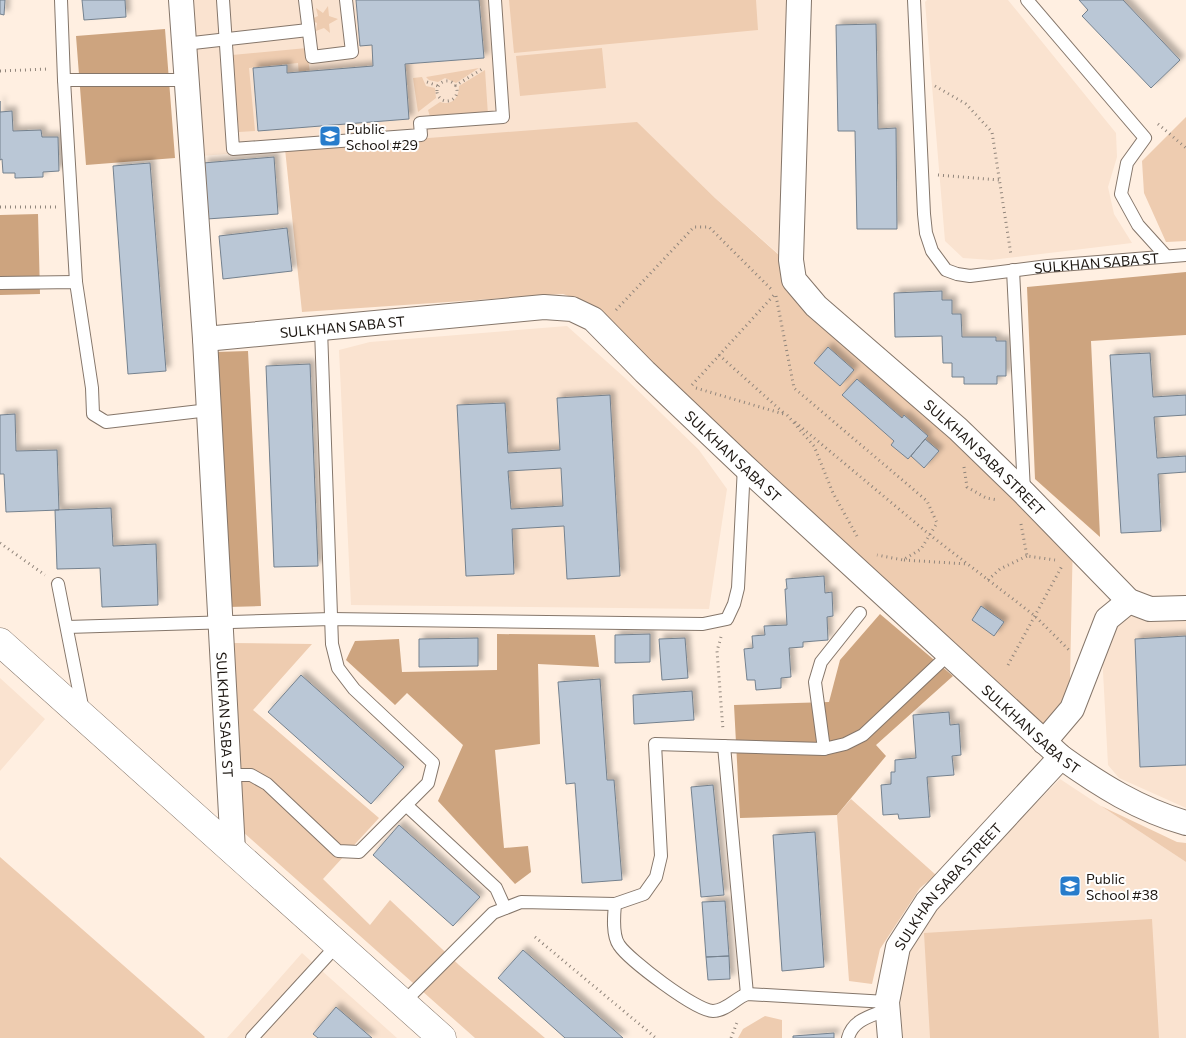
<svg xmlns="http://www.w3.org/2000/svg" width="1186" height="1038" font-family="Commissioner,sans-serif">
<defs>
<filter id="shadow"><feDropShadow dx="4.5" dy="-4.5" stdDeviation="2.5" flood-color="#0004"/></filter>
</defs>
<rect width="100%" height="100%" fill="#ffefe1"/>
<path fill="#fae3d0" d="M191 0H787L783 258 715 198 637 123 201 156Z
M927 0H1008L1116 133 1117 157 1108 187 1114 214 1132 243 991 260 963 258 945 241 925 2Z
M567 326 625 378 699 450 727 489 709 609 351 605 339 350 370 342Z
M1132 613H1186V808L1119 778 1108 765 1101 634Z
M0 678 45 719 0 771Z
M1060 779 1186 862V1038H903L899 986 908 947 930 910Z
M302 953 397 1038H227Z"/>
<path fill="#eeccb0" d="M509 0H756L758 30 514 53Z
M328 6 329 16 338 19 329 24 330 33 324 28 316 31 317 23 309 20 318 16 316 8 323 13Z
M307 48 310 74 299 75 298 63 249 68 255 131 239 132 232 55Z
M602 48 606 88 520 96 516 56Z
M479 68 456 83 445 78 438 82 429 80 426 77Z
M485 70 488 115 431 120 428 110 440 102C452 106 459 98 459 86Z
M422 77 426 86 435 88 436 98 418 112 413 78Z
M1186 117V241L1166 242 1144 193 1142 161Z
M637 122 715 198 798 272 801 292 1073 534 1070 679 1066 700 1040 731 583 301 563 294 302 312 285 149Z
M229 643 312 644 253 710 379 818 323 879 370 925 390 900 459 965 545 1038H475L243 832Z
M851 799 936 875 920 888 880 949 872 984 849 981 837 815Z
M1101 806 1177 842 1186 843V862Z
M0 857 205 1037 204 1038H0Z
M1152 919 1159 1038H930L924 933Z
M765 1016 782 1020V1038H738L743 1029Z"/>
<path fill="#cda47f" d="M165 29 175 158 86 165 76 36Z
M38 214 40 294 0 295V215Z
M1186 272V335L1091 341 1100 537 1035 479 1027 287Z
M248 351 261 606 228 607 215 352Z
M880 614 953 676 876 745 886 756 837 815 740 818 734 705 829 702 840 660Z
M497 634 595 635 599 667 538 664 540 744 495 750 504 848 528 846 531 872 515 884 438 801 463 745 407 693 395 705 346 660 355 641 399 639 402 672 497 670Z"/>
<path fill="#bac7d6" stroke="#74818e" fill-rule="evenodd" filter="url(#shadow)" d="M0 0H5L4 15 0 14Z
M82 0H125L126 17 84 20Z
M356 0H479L484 58 405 64 409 119 258 131 253 68 287 65V73L373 66 372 45 360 46Z
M1079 0H1123L1180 60 1151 88 1082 16 1088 10Z
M876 24 878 129 896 128 897 229H857L855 131H838L836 25Z
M0 101V112L12 111 13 131 41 130 42 137H58L59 171 43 172V177L15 178V173H3L2 159 0 160Z
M274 157 278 214 207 219 203 163Z
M150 163 166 371 128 374 113 166Z
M287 228 292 271 223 279 219 236Z
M942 291V300H952V314H961L962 337H996V341H1006V376H997V384H964V377H952V363H943L942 336 895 337 894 293Z
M828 347 854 370 840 386 814 363Z
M1150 353 1153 397 1186 395V415L1154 417 1157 458 1186 456V472L1158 474 1161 531 1121 533 1110 355Z
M310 364 318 566 274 567 266 366Z
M857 379 902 418 904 415 928 436 908 459 891 445 894 441 842 395Z
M610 395 620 576 567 579 564 526 512 529 514 574 466 576 457 405 505 403 508 453 560 450 557 398ZM561 468 563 506 511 509 508 471Z
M15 414 16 451 57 450 59 510 6 512 4 474H0V415Z
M925 439 939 451 924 468 911 456Z
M111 508 113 546 156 544 158 605 102 607 100 568 57 569 55 510Z
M824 576 825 593 832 592 833 616 827 617 828 640 803 642V647L789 648 791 677 781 678V688L756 690 755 680H747L744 649 753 648 752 636 765 635 764 626 787 625 785 589H787L786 579Z
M981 606 1004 622 994 636 972 620Z
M650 634V662L615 663V635Z
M1186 636V765L1140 767 1135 639Z
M478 638V666L419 667V639Z
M685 638 688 678 662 680 659 639Z
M301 675 404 767 371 804 268 712Z
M600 679 607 780H614L622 880 582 883 575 783 566 784 558 682Z
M692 691 694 720 634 724 633 695Z
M949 712 950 725 959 724 961 755 952 756 954 775 927 777 930 817 899 819 898 814 883 815 881 785 891 784V772H895V760L916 758 913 715Z
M713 785 724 895 701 897 691 787Z
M399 825 480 897 453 926 373 855Z
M815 832 824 967 782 971 773 835Z
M725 901 729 956 706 957 702 902Z
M523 950 623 1038H565L498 978Z
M729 956 730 979 708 980 706 957Z
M336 1007 372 1038H318L313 1034Z
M834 1033V1038H793V1036Z"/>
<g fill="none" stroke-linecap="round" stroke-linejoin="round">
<g stroke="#85766a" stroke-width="14">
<g id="service">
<path d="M61 0 64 80 76 282"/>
<path d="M223 0 233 149 421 135 420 123 503 117 495 0"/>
<path d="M305 0 312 57 352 52 346 0"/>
<path id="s1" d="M914 0 924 214 926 233 932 251 946 270 957 274 970 276 1048 266 1186 255"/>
<path d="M1027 0 1145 138 1127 163 1121 194 1138 225 1166 256"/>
<path d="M184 44 308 30"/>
<path d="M64 80H186"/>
<path d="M1013 270 1024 491"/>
<path d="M0 283 76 282 92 388 93 414 106 422 209 410"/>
<path d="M58 584 83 711"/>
<path d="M67 627 331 619 703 624 727 619 734 604 738 588 744 466"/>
<path d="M724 746 747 994"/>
<path d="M824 749 815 682 821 662 860 613"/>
<path d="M228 775H251L267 784 338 851 359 852 428 783 433 763 354 689 338 668 332 644 321 329"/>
<path d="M406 805 496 888 505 908"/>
<path d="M615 904C614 915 612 935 619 945 629 960 696 1011 713 1011 726 1011 736 998 747 994L887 1002"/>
<path d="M403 1003 493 913 521 902 615 904 644 894 656 877 661 856 655 744 824 749 845 744 863 735 949 654"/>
<path d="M252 1038 338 944"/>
<path d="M848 1038C853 1019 872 1016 888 1009"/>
</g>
</g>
<g stroke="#85766a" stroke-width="26">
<g id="minor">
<path id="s2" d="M181 0 205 339 233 851"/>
<path id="s3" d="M799 0 791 260 794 280 816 306 958 429 1024 493 1129 601 1150 609 1186 608"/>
<path id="s4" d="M205 339 544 307 572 309 593 319 645 372 744 466 1061 757C1100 785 1140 810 1186 823"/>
<path d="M1044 742 1072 709 1107 619 1129 601"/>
<path id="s5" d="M890 1038 887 1002 898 947 927 902 1061 757"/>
</g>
</g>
<g stroke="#85766a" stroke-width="29">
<path id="tertiary" d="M0 642 442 1038"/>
</g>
<path stroke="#90857b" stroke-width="3" stroke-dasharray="1 4" stroke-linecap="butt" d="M0 71 48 69
M437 91a10 10 0 1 1 20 0a10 10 0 1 1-20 0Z
M427 82 438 86
M455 86 482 69
M935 86 966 104 992 132 1011 255
M1158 124 1186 148
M938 175 999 180
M0 207H56
M776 296 794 388 927 501 937 523 921 549 903 560 877 555
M616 310 694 227H709L773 291
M719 355 786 415
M692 385 775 294
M696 388 787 415 814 446 833 493 858 538
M795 422 930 535 1035 616 1070 651
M964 467 967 487 986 498 998 500
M1021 524 1027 556 1055 560
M0 543 45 575
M904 560 967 564
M988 580 1000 569 1027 556
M721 637 717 651 723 730
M1008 665 1062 566
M535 937 656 1038
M731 1038 738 1020"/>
<use href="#service" stroke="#fff" stroke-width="12"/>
<use href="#minor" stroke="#fff" stroke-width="24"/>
<use href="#tertiary" stroke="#fff" stroke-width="28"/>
</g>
<defs>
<g id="school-square" transform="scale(1.125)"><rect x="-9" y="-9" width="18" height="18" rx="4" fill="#277ccb" stroke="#fff"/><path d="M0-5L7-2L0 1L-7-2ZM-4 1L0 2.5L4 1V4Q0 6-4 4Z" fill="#fff"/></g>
</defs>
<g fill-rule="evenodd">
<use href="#school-square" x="330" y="136"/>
<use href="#school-square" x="1070" y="886"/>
</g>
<g text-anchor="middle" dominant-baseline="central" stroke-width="4" stroke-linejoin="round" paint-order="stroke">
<g font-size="14" fill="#1c1611" stroke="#fff" text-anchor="start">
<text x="346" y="128">Public<tspan x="346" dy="16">School #29</tspan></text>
<text x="1086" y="878">Public<tspan x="1086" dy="16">School #38</tspan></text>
</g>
<g font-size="14" fill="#1c1611" stroke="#fff">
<text stroke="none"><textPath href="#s1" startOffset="428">SULKHAN SABA ST</textPath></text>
<text stroke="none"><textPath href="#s4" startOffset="138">SULKHAN SABA ST</textPath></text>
<text stroke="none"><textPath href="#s4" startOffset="588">SULKHAN SABA ST</textPath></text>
<text stroke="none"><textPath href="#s3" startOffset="541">SULKHAN SABA STREET</textPath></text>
<text stroke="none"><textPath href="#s2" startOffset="716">SULKHAN SABA ST</textPath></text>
<text stroke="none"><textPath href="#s4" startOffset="992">SULKHAN SABA ST</textPath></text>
<text stroke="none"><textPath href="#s5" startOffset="171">SULKHAN SABA STREET</textPath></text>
</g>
</g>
</svg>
